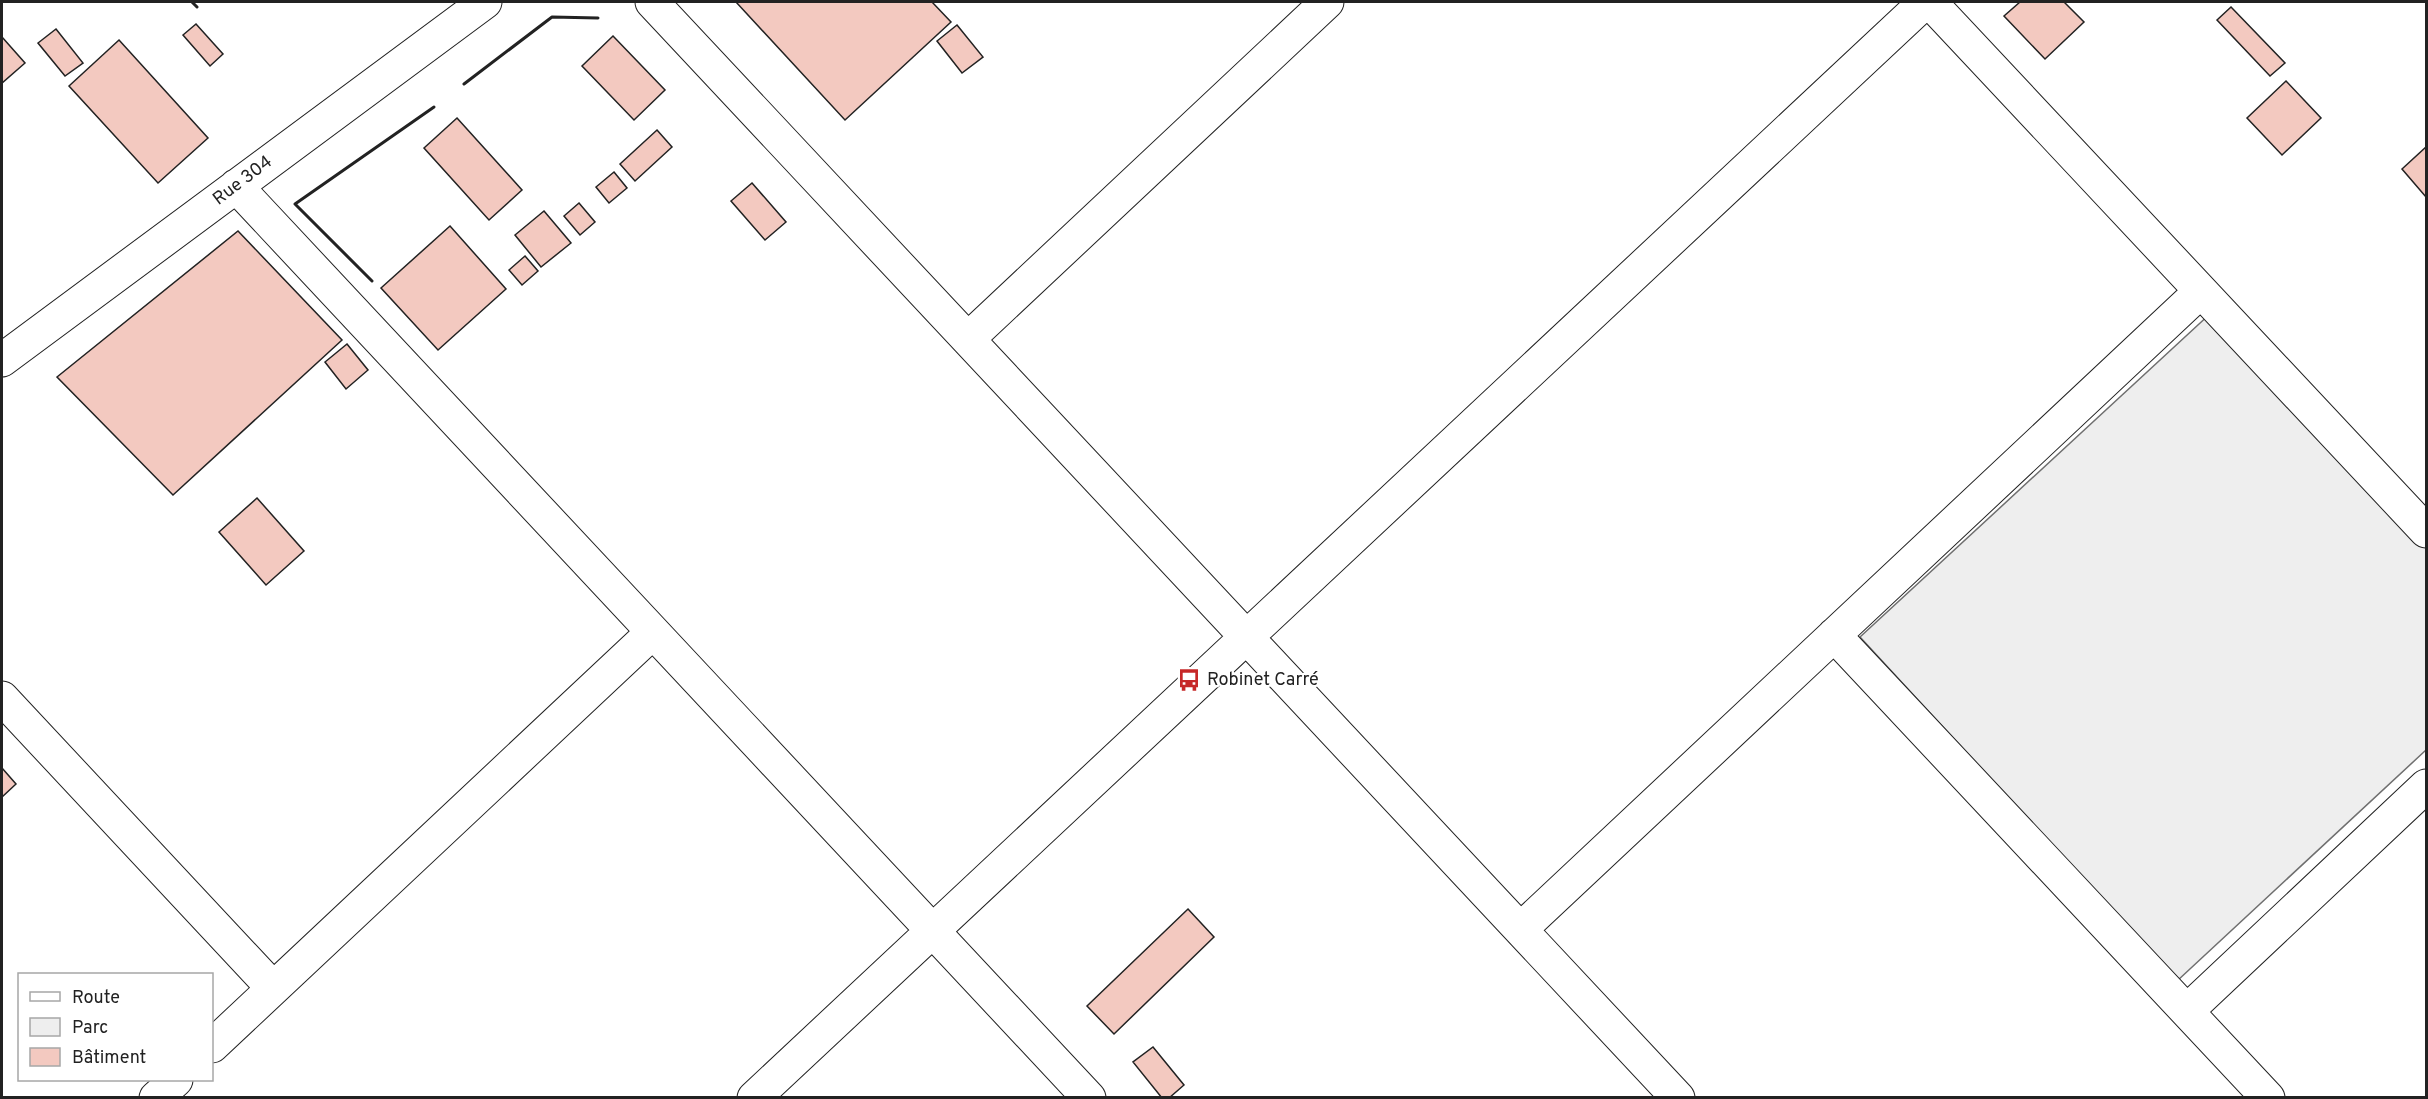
<svg xmlns="http://www.w3.org/2000/svg" width="2428" height="1099" font-family="Overpass,sans-serif">
<rect width="100%" height="100%" fill="#fff"/>
<path fill="#eee" stroke="#6f6f6f" stroke-width="1.5" d="M2212 312 2426 544V750L2177 981 1860 637Z"/>
<path fill="#f3c9c0" stroke="#222" stroke-width="1.5" d="M736 2H932L951 22 845 120Z
M2020 2H2064L2084 22 2045 59 2004 16Z
M2231 7 2285 63 2270 76 2217 20Z
M196 24 223 54 210 66 183 35Z
M957 25 983 57 962 73 937 41Z
M56 29 83 63 65 76 38 43Z
M613 36 665 90 634 120 582 66Z
M2 37 25 63 2 83Z
M119 40 208 138 158 183 69 86Z
M2286 81 2321 118 2282 155 2247 118Z
M457 118 522 190 489 220 424 148Z
M657 130 672 147 635 181 620 164Z
M2426 147V197L2402 169Z
M614 172 627 188 609 203 596 187Z
M752 183 786 222 765 240 731 201Z
M579 203 595 222 580 235 564 216Z
M544 211 571 243 541 267 515 235Z
M450 226 506 289 438 350 381 288Z
M238 231 342 340 173 495 57 377Z
M525 256 538 271 522 285 509 270Z
M347 344 368 370 346 389 325 362Z
M257 498 304 551 266 585 219 532Z
M2 768 16 784 2 797Z
M1188 909 1214 937 1114 1034 1087 1006Z
M1153 1047 1184 1085 1169 1098H1162L1133 1062Z"/>
<g fill="none" stroke-linecap="round" stroke-linejoin="round">
<g stroke="#222" stroke-width="35">
<path id="minor" d="M652 2 1678 1098
M1930 2 2426 531
M236 186 1089 1098
M968 339 1327 2
M2 360 485 2
M1834 635 2268 1098
M2 698 273 988
M1521 929 2201 291
M2187 1011 2426 786
M212 1046 653 632
M156 1098 176 1080
M754 1098 1925 2"/>
</g>
<use href="#minor" stroke="#fff" stroke-width="33"/>
<path stroke="#222" stroke-width="3" d="M192 2 197 7
M464 84 552 17 598 18
M372 281 295 204 434 107"/>
</g>
<defs>
<g id="bus-bare" transform="scale(1.8)"><path d="M-5-6H5V4H4V6H2V4H-2V6H-4V4H-5ZM-3.5-4V0h7V-4ZM-3.5 1.2v1.5H-2V1.2ZM2 1.2v1.5H3.5V1.2Z" fill="#c62828" stroke="#fff" stroke-width="2.5" paint-order="stroke"/></g>
</defs>
<g fill-rule="evenodd">
<use href="#bus-bare" x="1189" y="680"/>
</g>
<g text-anchor="middle" dominant-baseline="central" stroke-width="4.5" stroke-linejoin="round" paint-order="stroke">
<g font-size="18" fill="#222" stroke="#fff">
<text transform="translate(243 181) rotate(-37)">Rue 304</text>
</g>
<g font-size="18" fill="#222" stroke="#fff" text-anchor="start">
<text x="1207" y="680">Robinet Carré</text>
</g>
</g>
<rect width="2428" height="1099" fill="none" stroke="#222222" stroke-width="6"/>
<rect x="18" y="973" width="195" height="108" fill="#ffffff" stroke="#a7a7a7" stroke-width="1.5"/>
<rect x="30" y="992" width="30" height="9" fill="#ffffff" stroke="#a7a7a7" stroke-width="1.5"/>
<text x="72" y="1003" font-size="18" fill="#222222">Route</text>
<rect x="30" y="1018" width="30" height="18" fill="#eeeeee" stroke="#a7a7a7" stroke-width="1.5"/>
<text x="72" y="1033" font-size="18" fill="#222222">Parc</text>
<rect x="30" y="1048" width="30" height="18" fill="#f3c9c0" stroke="#a7a7a7" stroke-width="1.5"/>
<text x="72" y="1063" font-size="18" fill="#222222">Bâtiment</text>
</svg>
